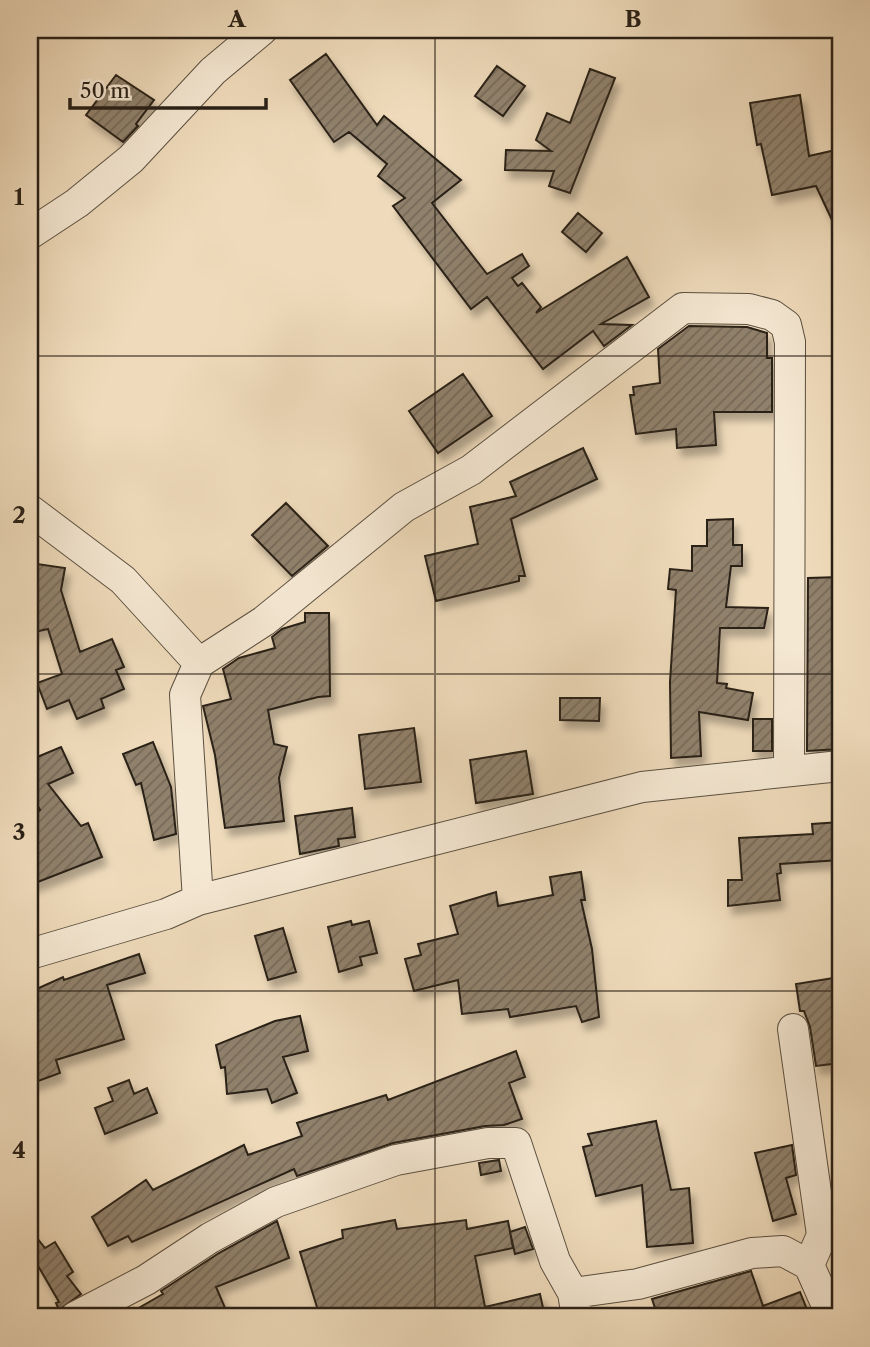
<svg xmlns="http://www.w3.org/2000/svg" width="870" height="1347" font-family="'Libre Caslon Text',serif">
<defs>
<pattern id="building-hatch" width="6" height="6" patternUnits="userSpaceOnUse" patternTransform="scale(1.75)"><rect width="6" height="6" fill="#90816c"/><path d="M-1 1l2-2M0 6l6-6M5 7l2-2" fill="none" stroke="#766958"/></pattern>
<filter id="shadow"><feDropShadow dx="4.5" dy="8" stdDeviation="3.5" flood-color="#0004"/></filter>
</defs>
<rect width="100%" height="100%" fill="#efdbbb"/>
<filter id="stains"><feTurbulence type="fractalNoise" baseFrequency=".00286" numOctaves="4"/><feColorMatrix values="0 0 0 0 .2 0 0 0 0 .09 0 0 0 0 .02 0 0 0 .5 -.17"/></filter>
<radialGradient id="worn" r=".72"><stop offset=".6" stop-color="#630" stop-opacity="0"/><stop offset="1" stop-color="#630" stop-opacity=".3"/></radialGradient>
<path fill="url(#building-hatch)" stroke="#292017" stroke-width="2" filter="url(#shadow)" d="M326 54 377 125 384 116 461 180 432 203 487 274 522 254 529 266 512 278 518 286 522 283 541 307 536 313 627 257 649 297 601 324 632 325 604 346 593 331 543 369 487 297 471 309 393 206 405 198 378 176 387 164 349 132 334 142 290 80Z
M497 66 525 86 503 116 475 96Z
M590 69 615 78 570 193 549 186 554 171 505 170 506 150 551 151 536 140 547 113 570 123Z
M116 75 154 100 136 124 138 126 123 142 86 115Z
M800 95 809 156 840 149V237L816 186 772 195 761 144 757 145 750 103Z
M578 213 602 233 586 252 562 232Z
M689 326 747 327 767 333V358H772V412H714L716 445 677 448 676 429 636 434 630 395H634L633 387 660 383 658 349Z
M463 374 492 416 438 453 409 411Z
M583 448 597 479 511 519 525 576H519V581L436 601 425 556 478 544 470 507 516 496 510 482Z
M286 503 328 546 292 576 252 535Z
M733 519V545H742V566H731L726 607 768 608 764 628H720L717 683 727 684 726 688 753 693 748 720 699 712 701 756 671 758 670 682 676 590 668 589 670 569 692 571V546H707V520Z
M30 563 65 568 61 590 80 652 112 639 124 667 116 670 124 689 101 699 104 708 77 719 69 700 47 709 37 683 62 674 48 629 30 633Z
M840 577V749L807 751 808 578Z
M305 613H329L330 696 318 697 268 710 274 744 287 747 279 778 284 821 225 828 215 755 203 706 231 699 223 669 239 658 275 648 272 637 282 629 305 622Z
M560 698H600L599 721 560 720Z
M753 719H772V751H753Z
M414 728 421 782 365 789 359 735Z
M153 742 171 787 176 834 154 840 141 783 136 785 123 754Z
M61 747 73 773 48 784 81 826 88 823 102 857 30 885V818L40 810 30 792V760Z
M526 751 533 794 476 803 470 760Z
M352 808 355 837 338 839 339 846 300 854 295 816Z
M840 822V860L780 864 781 873 777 874 780 900 728 906V880H742L739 838 813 834 812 824Z
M581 872 585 900H581L592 949 599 1017 582 1022 576 1006 510 1017 508 1009 462 1014 458 980 414 991 405 959 421 955 418 944 458 934 450 906 496 892 498 906 553 895 550 877Z
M351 921 352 925 369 921 377 953 360 957 362 965 339 972 328 927Z
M283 928 296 972 268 980 255 936Z
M139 954 145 973 107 985 124 1039 56 1060 60 1073 30 1084V992L63 977 64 980Z
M840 977V1063L816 1066 810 1027 804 1011H800L796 984Z
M300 1016 308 1051 283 1057 297 1093 272 1103 267 1089 227 1094 225 1067 221 1068 216 1045 275 1021Z
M516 1051 525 1077 509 1083 522 1119 504 1125 485 1126 393 1143 297 1176 294 1169 132 1242 128 1236 108 1246 92 1217 146 1180 153 1190 244 1145 248 1155 302 1136 297 1123 386 1095 388 1100Z
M129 1080 134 1094 147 1088 157 1113 105 1134 95 1108 113 1101 108 1088Z
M656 1121 671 1190 689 1188 693 1243 647 1247 642 1185 596 1196 583 1147 592 1145 588 1134Z
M792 1145 796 1175 786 1178 796 1214 773 1221 755 1153Z
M499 1160 501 1171 481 1175 479 1163Z
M395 1220 397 1229 466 1220 467 1229 508 1221 513 1248 475 1256 485 1307 540 1294 545 1317H320L300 1252 343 1238 342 1230Z
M277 1221 289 1258 216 1287 229 1317H123L163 1294 161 1291 219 1253Z
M525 1227 533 1249 515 1254 510 1232Z
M33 1233 45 1248 55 1242 73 1272 67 1276 81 1294 59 1310 56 1303 59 1302 30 1252V1236Z
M751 1271 763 1306 800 1292 810 1317H658L652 1299Z"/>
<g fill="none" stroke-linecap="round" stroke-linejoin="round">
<g stroke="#5a4f40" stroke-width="32">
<path id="minor" d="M30 234 77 203 131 159 213 71 262 30
M30 510 123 580 199 663
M198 900 185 695 199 663 264 621 404 507 471 470 683 308 749 309 772 315 786 325 790 342 789 771
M30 954 166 914 198 900 642 787 840 766
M793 1029 822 1235 809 1265
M573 1293 577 1317
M75 1317 146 1280 210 1238 276 1202 396 1160 488 1143H516L555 1261 573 1293 638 1284 752 1253 783 1251 809 1265 832 1317"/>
</g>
<use href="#minor" stroke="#f5e8d3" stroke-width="30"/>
</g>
<path fill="none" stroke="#292017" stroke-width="2" stroke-opacity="0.55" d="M435 30V1317M30 356H840M30 674H840M30 991H840"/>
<rect width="870" height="1347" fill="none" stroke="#efdbbb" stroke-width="77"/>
<path d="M70 98v10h196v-10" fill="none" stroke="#292017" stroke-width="3.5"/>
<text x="80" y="98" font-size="21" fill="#292017" stroke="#f5e8d3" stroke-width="5" paint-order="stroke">50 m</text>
<rect x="38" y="38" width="794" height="1270" fill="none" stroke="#292017" stroke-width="2.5"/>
<g font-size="23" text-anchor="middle" font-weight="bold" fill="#292017">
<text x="237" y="27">A</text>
<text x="633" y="27">B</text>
<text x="19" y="205">1</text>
<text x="19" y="523">2</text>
<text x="19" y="840">3</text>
<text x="19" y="1158">4</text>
</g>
<rect width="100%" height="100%" filter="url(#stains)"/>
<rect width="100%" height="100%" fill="url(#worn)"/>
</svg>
